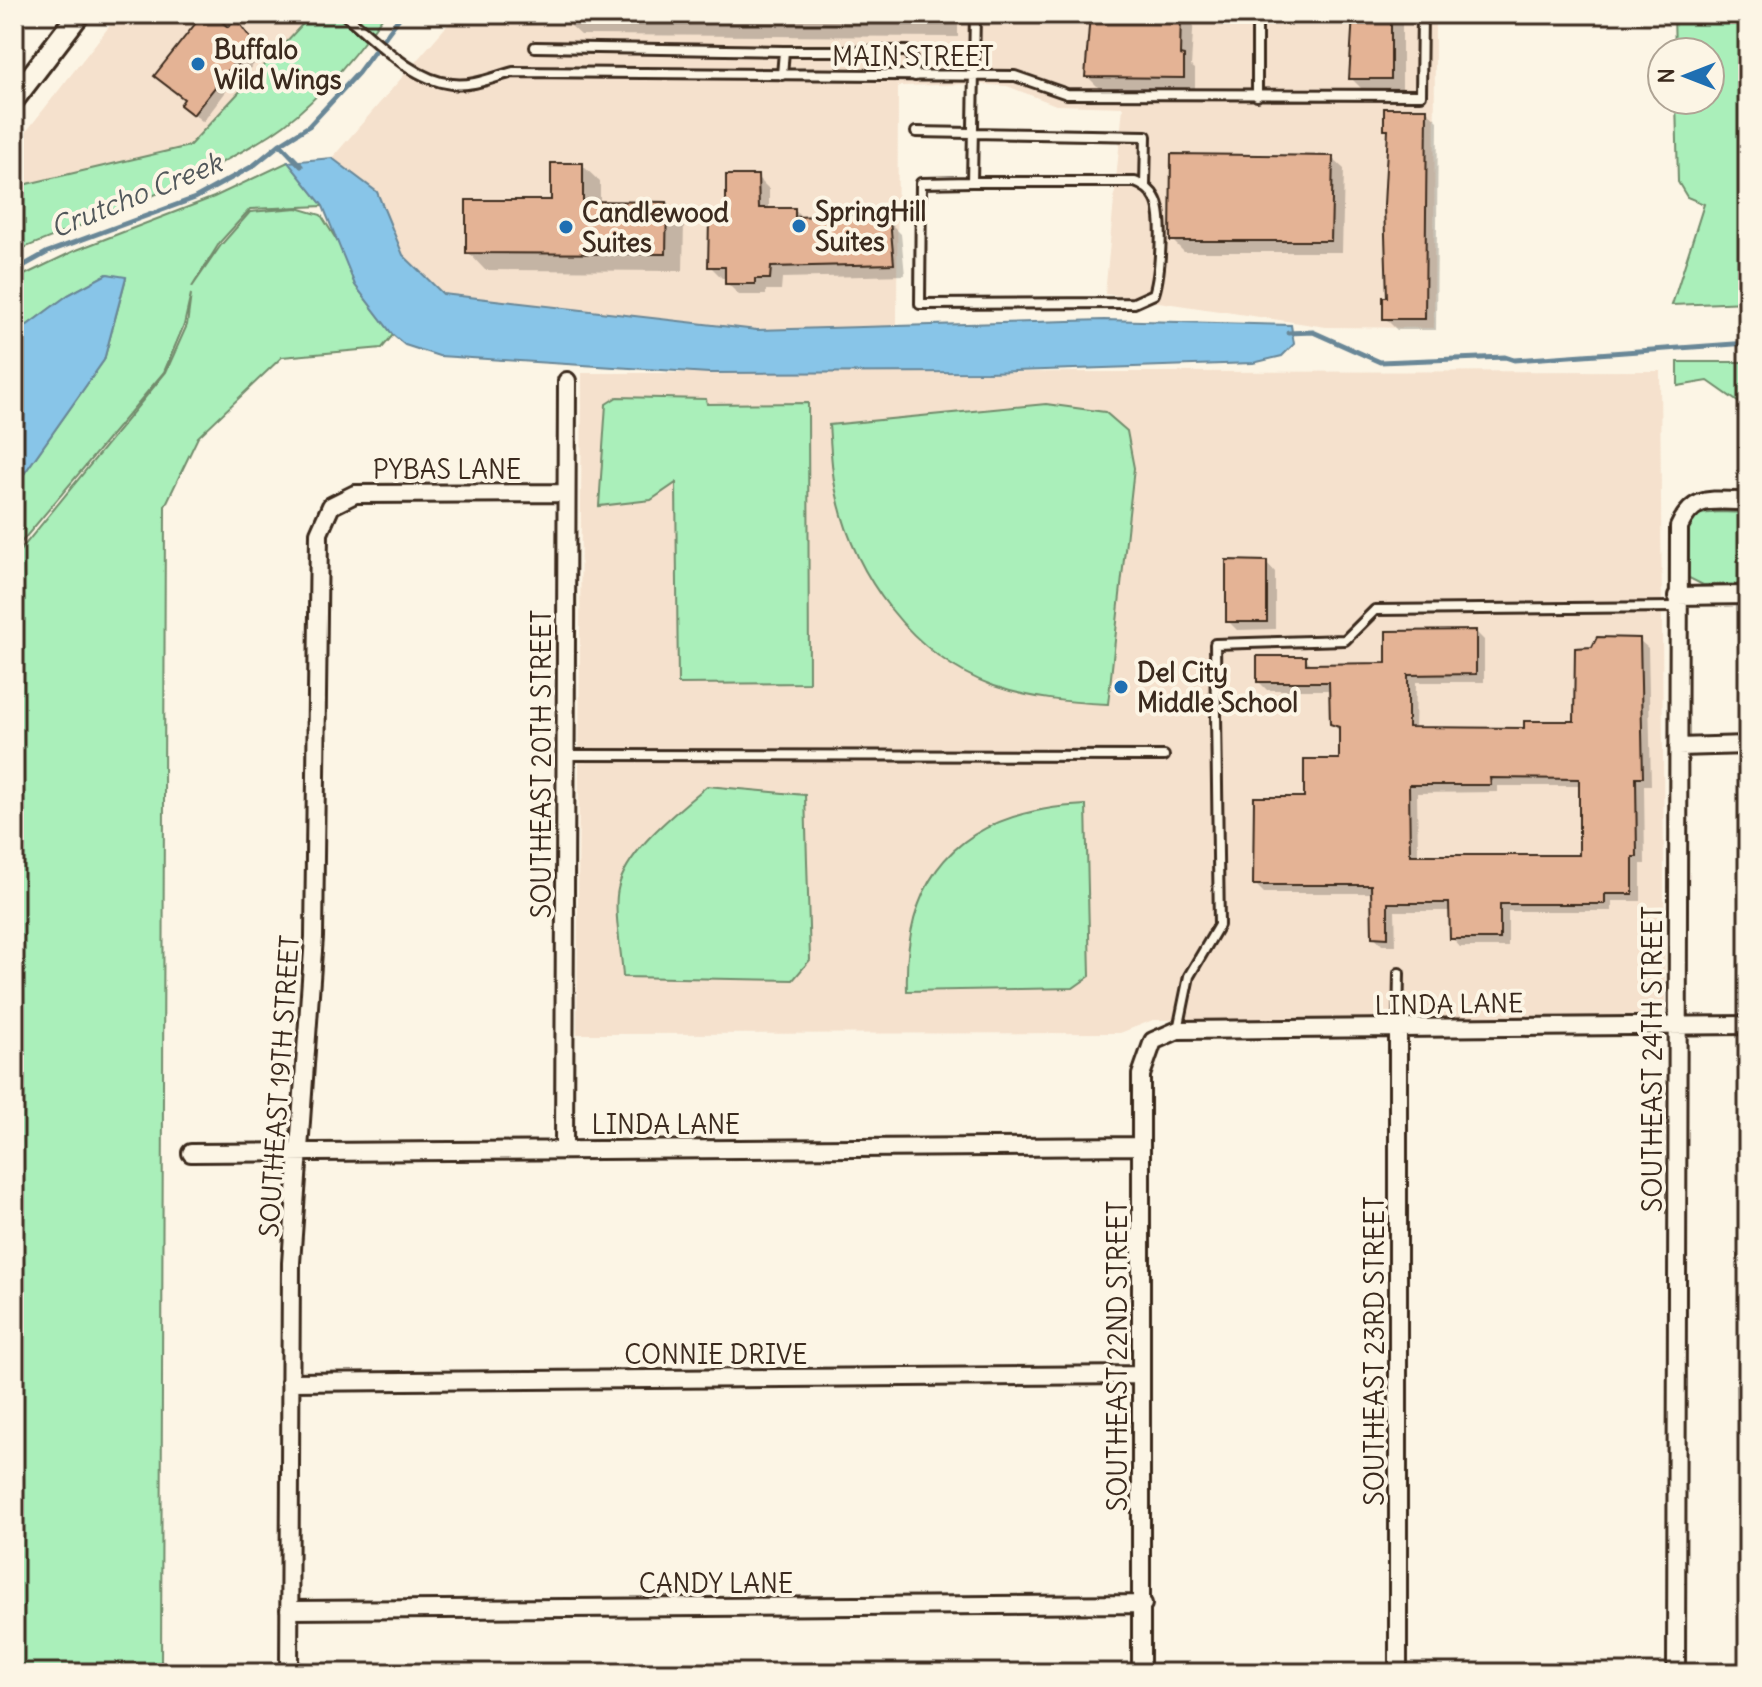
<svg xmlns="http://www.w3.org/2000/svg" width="1762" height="1687" font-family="Delius,sans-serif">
<rect width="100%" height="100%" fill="#fcf5e5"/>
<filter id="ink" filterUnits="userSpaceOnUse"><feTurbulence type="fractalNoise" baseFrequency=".0125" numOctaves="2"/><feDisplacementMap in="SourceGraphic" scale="16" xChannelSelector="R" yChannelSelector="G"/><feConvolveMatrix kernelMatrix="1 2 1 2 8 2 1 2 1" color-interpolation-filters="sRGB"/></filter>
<g filter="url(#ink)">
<path fill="#f5e1cd" d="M119 14H312L189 146 14 187V147Z
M457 14H1435L1434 328 1326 327 1105 294 1123 107 1056 105 1007 86 974 84 898 86 897 326 757 330 442 294 403 255 377 192 332 158Z
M1660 371 1665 1001 1651 1017 1153 1020 1120 1033 577 1034 582 373Z"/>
<path fill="#aaefba" stroke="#728c6c" stroke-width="2" d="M312 14H385C356 54 313 107 271 134 191 185 101 217 14 252V187L189 146Z
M1674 14H1748V302L1672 305 1704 204 1687 197 1678 182 1676 100H1710V52H1675Z
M288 162 323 206 250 209 220 242 192 287 221 245 250 212 297 208 321 215 341 247 355 285 393 335 382 348 282 357 198 437 165 506 161 1673H14V558L166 372 187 325 191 294 184 325 164 372 14 551V488L104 360 126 278 107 274 68 295 14 335V280L74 251 214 197Z
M1678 362H1748V409L1708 381 1678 386Z
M617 397 706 399 707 404 808 403 809 683 678 684 676 483 651 500 599 506 606 404Z
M1046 404 1105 412 1127 431 1134 468 1108 704C1069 702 1031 699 994 686 912 656 853 575 836 491 831 470 831 446 829 425Z
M1719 512 1748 513V584L1703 585 1687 577 1689 524 1700 514Z
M707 786 805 795 810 960 793 980 623 977C622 953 613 912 618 889 626 850 678 811 707 786Z
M1086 805 1090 976 1073 988 907 991C903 869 966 810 1086 805Z"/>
<path fill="#88c5e8" stroke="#698797" stroke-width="2" d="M332 158 377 192 403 255 443 294 757 330 1104 320 1291 325 1294 344 1282 356 1253 363 987 372 709 373 439 356 405 345 393 335 355 285 323 206 288 162Z
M107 274 126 277 104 360 14 488V335L68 295Z"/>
<path fill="#0003" fill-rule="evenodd" d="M205 14 228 29 245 31 263 54 247 72 243 69 203 122 183 105 186 100 156 76Z
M569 14H958V37L581 35 569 24Z
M1090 14H1194L1191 66 1195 69V89L1099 88 1087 76 1092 58Z
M1355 14H1402V90H1363L1351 78Z
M1426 110 1438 121 1436 330H1397L1385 318 1389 299 1390 133 1386 130Z
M1332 158 1344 169 1342 252H1184L1172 240Z
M582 165 600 182V203L666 204 684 222 683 271 485 270 468 252 553 202Z
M757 177 769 189V210H795L803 218 869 216 889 222 901 234 905 275 782 278 781 290H766V295H739L727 283V278H722L710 266 728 218Z
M1267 563 1275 572V629L1237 630 1228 621Z
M1476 632 1484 640V682H1416L1415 729 1526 730 1576 723 1639 640 1648 648 1651 785H1644L1645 864H1641V901H1612V911H1508V947H1460L1452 938 1451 911H1395L1396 945H1382L1374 936 1373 893H1264L1255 884 1306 799 1340 761 1341 733 1332 723 1331 690H1267L1259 682 1305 658 1313 666 1388 665ZM1498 786H1581V857H1418L1417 793 1498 792Z"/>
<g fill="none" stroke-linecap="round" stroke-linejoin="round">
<path stroke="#698797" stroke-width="5" d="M280 144 301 166
M14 271 48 252 195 198 253 166 280 144 309 126 358 73 402 14
M1288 333 1313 332 1380 362 1505 357 1514 360 1748 343"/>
</g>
<path fill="#e4b395" stroke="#3b2a1e" stroke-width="2" fill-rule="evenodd" d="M203 14H212L228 27 237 20 255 44 237 65 234 63 193 115 180 105 184 99 154 76Z
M1090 14H1181L1180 55 1184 56V78L1085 77Z
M1353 14H1391V79H1349Z
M1384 108H1427L1425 319H1383V297H1387L1384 205 1388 130H1384Z
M1171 154 1333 156 1331 241H1170Z
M551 163H583V201L667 202 666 254 466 253V200H551Z
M726 175H758L759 208H795V217L870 214V217L890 220 894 264 771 267 770 279H755V284H725V267H708L709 220 726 216Z
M1226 560 1267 561V622H1226Z
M1476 630V674L1408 675V727L1524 728V721H1574L1575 648 1592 647 1597 637 1640 638 1643 777H1636L1637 857H1633V894H1605V904H1500V939H1450L1449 903H1388V938L1372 937 1371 885H1253L1254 797H1304V759H1339V727L1330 724 1329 682H1257V656H1306V664L1386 663V631ZM1490 778 1579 779V855H1410L1409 785H1491Z"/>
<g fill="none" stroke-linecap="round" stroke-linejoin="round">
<g stroke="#3b2a1e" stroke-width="14">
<path id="service" d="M344 14C375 39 411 80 452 84 472 87 494 77 513 72L1015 76 1067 94 1421 95 1422 14
M535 47 784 51
M782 75 784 51H907L911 54 915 76
M1257 96V14
M916 132 1146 136 1145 186
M972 182H1135C1143 185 1151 190 1155 198 1165 214 1160 276 1154 294L1134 303 920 304 921 183 972 182 975 14
M565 755 1164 756
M1398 1028 1399 973
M1178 1030 1189 976 1219 925 1215 644 1345 640 1375 610 1677 607"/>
</g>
<g stroke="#3b2a1e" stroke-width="22">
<path id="minor" d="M1677 596 1748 595
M1678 747 1748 745
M564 1148 567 381
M191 1153 1140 1146
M290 1382 1141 1375
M289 1610 1143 1604
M289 1673 291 1263 314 937 319 533 331 506 355 494 566 493
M1141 1673V1075L1153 1041 1178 1030 1748 1025
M1398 1673V1029
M1676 1673 1679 527C1695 492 1715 502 1748 501"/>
</g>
<g stroke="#3b2a1e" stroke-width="26">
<path id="tertiary" d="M14 99 79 14"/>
</g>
<use href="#service" stroke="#fcf5e5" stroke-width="8"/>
<use href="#minor" stroke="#fcf5e5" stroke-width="16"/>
<use href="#tertiary" stroke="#fcf5e5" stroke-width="20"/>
</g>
</g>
<g fill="#1f6fb2" stroke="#fcf5e5" stroke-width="3">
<circle cx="198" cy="64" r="8"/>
<circle cx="799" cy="226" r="8"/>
<circle cx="566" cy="227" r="8"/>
<circle cx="1121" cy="687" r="8"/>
</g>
<g text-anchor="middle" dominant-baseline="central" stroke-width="8" stroke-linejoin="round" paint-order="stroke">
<g font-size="26" font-weight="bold" fill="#3b2a1e" stroke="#fcf5e5" text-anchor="start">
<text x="214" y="49">Buffalo<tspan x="214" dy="30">Wild Wings</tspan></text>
<text x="815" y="211">SpringHill<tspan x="815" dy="30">Suites</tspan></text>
<text x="582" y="212">Candlewood<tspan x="582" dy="30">Suites</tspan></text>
<text x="1137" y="672">Del City<tspan x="1137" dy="30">Middle School</tspan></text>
</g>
<g font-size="26" fill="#3b2a1e" stroke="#fcf5e5">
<text x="913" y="56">MAIN STREET</text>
<text x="447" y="469">PYBAS LANE</text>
<text transform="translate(541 764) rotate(-90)">SOUTHEAST 20TH STREET</text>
<text transform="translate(1449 1004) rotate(-1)">LINDA LANE</text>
<text transform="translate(1652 1059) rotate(-90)">SOUTHEAST 24TH STREET</text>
<text transform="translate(279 1086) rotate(-86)">SOUTHEAST 19TH STREET</text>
<text x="666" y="1124">LINDA LANE</text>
<text transform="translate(1374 1351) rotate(-90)">SOUTHEAST 23RD STREET</text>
<text x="716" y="1354">CONNIE DRIVE</text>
<text transform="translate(1117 1356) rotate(-90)">SOUTHEAST 22ND STREET</text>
<text x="716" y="1583">CANDY LANE</text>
</g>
<g font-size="28" font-style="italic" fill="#52585b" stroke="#fcf5e5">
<text transform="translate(136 195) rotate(-22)">Crutcho Creek</text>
</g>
</g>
<rect width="1762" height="1687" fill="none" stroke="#fcf5e5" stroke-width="48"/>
<rect x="24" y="24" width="1714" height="1639" fill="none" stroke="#3b2a1e" stroke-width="3" filter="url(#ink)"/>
<g transform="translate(1686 76) rotate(270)"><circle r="38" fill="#fcf5e5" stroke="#afa495" stroke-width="2"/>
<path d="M0-6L14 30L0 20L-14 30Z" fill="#1f6fb2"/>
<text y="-12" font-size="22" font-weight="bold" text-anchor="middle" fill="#3b2a1e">N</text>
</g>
</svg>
